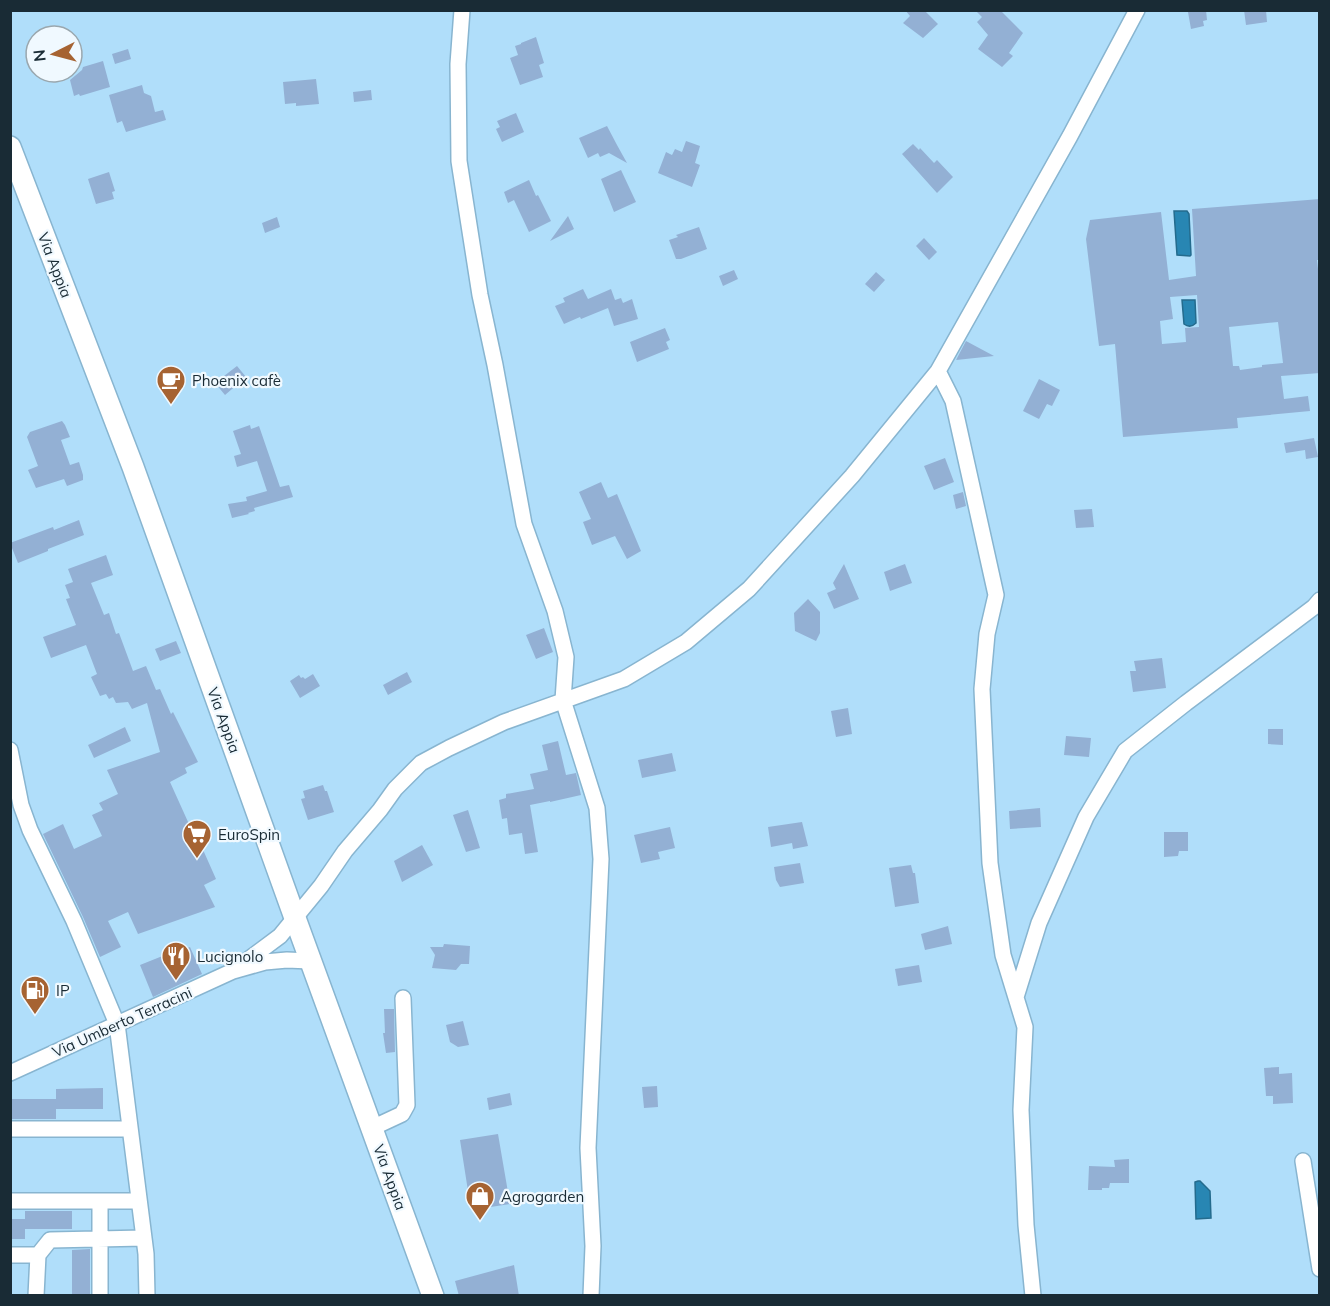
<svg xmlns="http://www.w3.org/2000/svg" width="1330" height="1306" font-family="Mulish,sans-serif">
<rect width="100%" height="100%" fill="#b0defa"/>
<path fill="#2886b3" stroke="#246b8d" stroke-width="1.5" d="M1174 211H1187L1189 214 1191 255 1190 256 1177 255Z
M1182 300H1195L1196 323C1192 327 1188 327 1184 324Z
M1198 1181H1200L1210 1191 1211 1218 1196 1219 1195 1182Z"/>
<path fill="#93b0d4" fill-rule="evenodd" d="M905 10H924L938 24 923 38 903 23 910 16Z
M975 10H1000L1023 33 1009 53 1013 56 1002 67 978 49 988 35 977 22 982 17Z
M1194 10H1206L1207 20 1203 21 1204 26 1191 29 1188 12Z
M1244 10H1266L1267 22 1246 25Z
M536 37 544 63 539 65 543 77 520 85 510 58 518 55 515 46 521 44V43Z
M128 49 131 59 115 64 112 54Z
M103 61 110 87 80 96 79 94 74 96 70 80 82 70 83 67Z
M316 79 319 104 296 106V103L285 104 283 82Z
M142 85 144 93 151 96 155 112 163 110 166 120 126 132 122 121 117 123 109 95Z
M371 90 372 100 354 102 353 92Z
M516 113 524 132 502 142 496 129 500 127 497 121Z
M607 126 617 145 627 163 609 153 600 157 598 153 588 158 579 138Z
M686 141 700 146 695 163 700 165 692 187 658 173 666 152 672 155 675 149 682 152Z
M913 144 919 150 920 148 934 163 937 160 953 177 937 193 902 154Z
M621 170 636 202 614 212 601 179Z
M109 172 115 191 112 192 114 199 96 204 88 179Z
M529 180 536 196 538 195 551 221 529 232 514 200 508 203 504 192Z
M1320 199V260H1317L1320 287V373L1281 376 1284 399 1308 396 1310 411 1237 418 1238 428 1123 437 1115 344 1099 346 1086 239 1090 220 1161 212 1169 280 1196 276 1192 209ZM1197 295 1199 327 1185 328 1186 342 1162 344 1160 321 1173 319 1170 297ZM1278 322 1283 363 1262 365V367L1240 370 1239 366H1233L1229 327Z
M568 216 574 229 550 241Z
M277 217 280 227 265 233 262 223Z
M699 227 707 249 681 259H676L669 240 678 237 676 235Z
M924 238 937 252 929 260 916 246Z
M734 270 738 279 723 286 719 276Z
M876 272 885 280 874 292 865 284Z
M583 289 588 299 611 289 615 300 621 298 623 303 632 299 638 319 614 326 608 308 581 319 580 317 564 324 555 306 565 302 563 298Z
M665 328 670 340 666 342 669 349 637 362 630 342Z
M966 341 994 356 956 360Z
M237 366 246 377 225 395 215 383Z
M1039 379 1060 390 1052 406 1047 404 1039 419 1023 411Z
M62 421 65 425 70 437 61 440 70 465 79 462 83 475V480L67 486 64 479 36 488 28 470 38 466 27 437 30 432Z
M250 425 251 429 259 426 280 487 289 485 293 497 254 508 255 511 248 513 249 514 232 518 228 504 247 501 246 497 267 491 257 461 237 467 234 456 241 454 233 431Z
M1314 438 1318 457 1306 459 1305 450 1286 453 1284 443Z
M945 458 954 482 934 490 924 466Z
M601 482 608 498 617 494 641 551 627 559 615 536 592 545 583 522 591 519 579 492Z
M963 492 966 506 956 509 953 495Z
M1092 509 1094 527 1076 528 1074 510Z
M79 520 84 535 48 549V551L18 563 10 543 53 527 54 530Z
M106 555 113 575 91 583 104 615 109 613 116 634 119 633 133 671 146 666 156 690 160 689 171 714 173 712 198 762 185 768 187 773 170 782 198 844 200 843 216 879 204 885 215 907 138 934 128 912 108 921 121 947 100 957 83 917 43 834 63 824 74 849 102 836 92 815 103 810 99 803 118 794 107 770 160 752 147 703 132 709 128 702 116 703 113 697 109 699 106 694 100 696 91 677 97 674 86 645 51 658 43 637 76 625 66 599 70 598 65 585 73 582 68 569Z
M844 564 859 599 834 609 827 593 836 589 833 583Z
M905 564 912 583 890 591 884 572Z
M808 599 820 612V633L816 641 795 631 794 613Z
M544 628 553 652 536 659 526 635Z
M176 641 181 653 160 661 155 649Z
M1162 658 1166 688 1133 692 1130 671H1136L1134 661Z
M407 672 412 682 388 695 383 685Z
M313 674 320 686 300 698 290 681 299 675 301 678 303 677 305 679Z
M848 708 852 734 836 737 831 711Z
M125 727 131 741 94 758 88 745Z
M1268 729H1283V745L1268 744Z
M1066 736 1091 738 1089 757 1064 755Z
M558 741 566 775 576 773 581 795 550 802V801L530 805 538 852 525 854 522 833 509 835 507 818 502 819 499 800 506 798V794L534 789 530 774 548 770 542 745Z
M672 753 676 771 642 778 638 760Z
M323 785 325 791H327L334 812 308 820 301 799 305 798 303 791Z
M1040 808 1041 827 1010 829 1009 811Z
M468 810 480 848 466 852 453 815Z
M802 822 808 846 793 849 792 843 771 847 768 827Z
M670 827 675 848 658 852 660 859 641 863 634 835Z
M1164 832H1188V851H1179L1178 856 1164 857Z
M422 845 433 865 402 882 394 861Z
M800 863 804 883 780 887 776 880 774 867Z
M911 865 913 873H915L919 903 895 907 889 868Z
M948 926 952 944 925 950 921 934Z
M444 944 470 946 469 964H461L456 970 432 968 435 955 430 947H443Z
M190 947 202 974 153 997 140 965 175 951 176 953Z
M919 965 922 982 898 986 895 969Z
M384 1009H394L395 1052 386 1053 383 1033H385Z
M463 1021 469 1045 458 1047 450 1042 446 1025Z
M1279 1067V1074L1292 1073 1293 1103 1273 1104V1096H1266L1264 1068Z
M657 1086 658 1107 644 1108 642 1087Z
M103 1088V1109H56V1119H10V1099H56V1089Z
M510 1093 512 1105 489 1110 487 1098Z
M498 1134 510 1204 471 1210 460 1140Z
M1129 1159V1183H1110L1109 1188H1102V1190H1088L1089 1166 1115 1167 1114 1160Z
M25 1211H72V1229H25V1239H10V1219H25Z
M90 1249V1296H72V1250Z
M514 1265 519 1296H459L455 1281Z"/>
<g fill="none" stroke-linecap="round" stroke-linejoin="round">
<g stroke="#88b5d0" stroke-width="18">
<path id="minor" d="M462 10 458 64 459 161 480 295 495 365 524 524 555 611 566 657 563 700 597 808 601 859 588 1148 593 1246 591 1296
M938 371 953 401 996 595 987 634 982 689 990 863 1003 955 1025 1027 1021 1110 1026 1225 1033 1296
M10 750 21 805 30 830 74 921 117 1024 146 1254 147 1296
M233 971 280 936 321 886 345 851 380 810 395 789 421 763 449 748 504 722 624 679 686 642 749 589 852 476 938 371 1070 136 1137 10
M1016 997 1039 923 1086 817 1125 751 1186 703 1314 607 1320 600
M10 1073 233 971 265 962 287 960 310 961
M372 1128 402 1114 407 1105 403 998
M10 1129H130
M1303 1161 1320 1269
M10 1201H139
M10 1255H38
M36 1296 38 1255 50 1240 144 1238
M100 1296V1201"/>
</g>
<g stroke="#88b5d0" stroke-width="24">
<path id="secondary" d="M10 147 133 467 295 918 433 1296"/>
</g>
<use href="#minor" stroke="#fff" stroke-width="15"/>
<use href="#secondary" stroke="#fff" stroke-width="21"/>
</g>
<defs>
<g id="cafe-pin" transform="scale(1.5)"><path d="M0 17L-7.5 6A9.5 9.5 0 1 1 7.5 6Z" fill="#a66332" stroke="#f0f9ff"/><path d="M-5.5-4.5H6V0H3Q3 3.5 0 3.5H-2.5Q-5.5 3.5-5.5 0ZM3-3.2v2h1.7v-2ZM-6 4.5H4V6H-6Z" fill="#fff"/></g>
<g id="supermarket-pin" transform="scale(1.5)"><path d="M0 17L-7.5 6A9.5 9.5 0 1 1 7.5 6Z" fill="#a66332" stroke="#f0f9ff"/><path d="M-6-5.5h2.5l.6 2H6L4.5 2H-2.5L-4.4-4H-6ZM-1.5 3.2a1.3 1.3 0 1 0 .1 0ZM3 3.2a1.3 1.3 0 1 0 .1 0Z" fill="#fff"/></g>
<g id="restaurant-pin" transform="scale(1.5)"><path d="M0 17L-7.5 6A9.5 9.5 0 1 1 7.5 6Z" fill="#a66332" stroke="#f0f9ff"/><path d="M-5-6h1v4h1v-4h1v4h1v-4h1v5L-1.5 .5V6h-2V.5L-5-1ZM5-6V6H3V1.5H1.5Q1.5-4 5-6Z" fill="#fff"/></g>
<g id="fuel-pin" transform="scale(1.5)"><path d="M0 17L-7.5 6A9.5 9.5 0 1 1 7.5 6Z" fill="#a66332" stroke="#f0f9ff"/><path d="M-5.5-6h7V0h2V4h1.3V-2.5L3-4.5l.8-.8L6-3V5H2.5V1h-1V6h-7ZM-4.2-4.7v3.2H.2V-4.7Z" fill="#fff"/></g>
<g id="shop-pin" transform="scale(1.5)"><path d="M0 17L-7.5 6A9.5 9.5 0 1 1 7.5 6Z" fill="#a66332" stroke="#f0f9ff"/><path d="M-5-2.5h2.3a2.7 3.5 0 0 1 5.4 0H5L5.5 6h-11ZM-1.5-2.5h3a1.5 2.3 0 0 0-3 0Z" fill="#fff"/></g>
</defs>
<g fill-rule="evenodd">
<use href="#cafe-pin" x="171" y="380"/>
<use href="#supermarket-pin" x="197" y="834"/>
<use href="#restaurant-pin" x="176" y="956"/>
<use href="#fuel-pin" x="35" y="990"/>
<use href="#shop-pin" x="480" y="1196"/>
</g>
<g text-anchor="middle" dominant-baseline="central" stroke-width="4.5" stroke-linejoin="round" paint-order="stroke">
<g font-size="15" fill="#192b35" stroke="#f0f9ff">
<text transform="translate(55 265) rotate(69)">Via Appia</text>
<text transform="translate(224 720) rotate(70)">Via Appia</text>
<text transform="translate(122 1022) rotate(-24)">Via Umberto Terracini</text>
<text transform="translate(390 1177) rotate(70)">Via Appia</text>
</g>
<g font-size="15" fill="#192b35" stroke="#f0f9ff" text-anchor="start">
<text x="192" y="380">Phoenix cafè</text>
<text x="218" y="834">EuroSpin</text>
<text x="197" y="956">Lucignolo</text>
<text x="56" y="990">IP</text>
<text x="501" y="1196">Agrogarden</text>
</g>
</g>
<rect width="1330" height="1306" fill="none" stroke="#192b35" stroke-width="24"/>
<g transform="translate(54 54) rotate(264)"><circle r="28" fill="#f0f9ff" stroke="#9aa7ae" stroke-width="1.5"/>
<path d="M0-4.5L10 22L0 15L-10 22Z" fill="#a66332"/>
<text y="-9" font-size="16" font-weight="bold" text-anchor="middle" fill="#192b35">N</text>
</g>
</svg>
